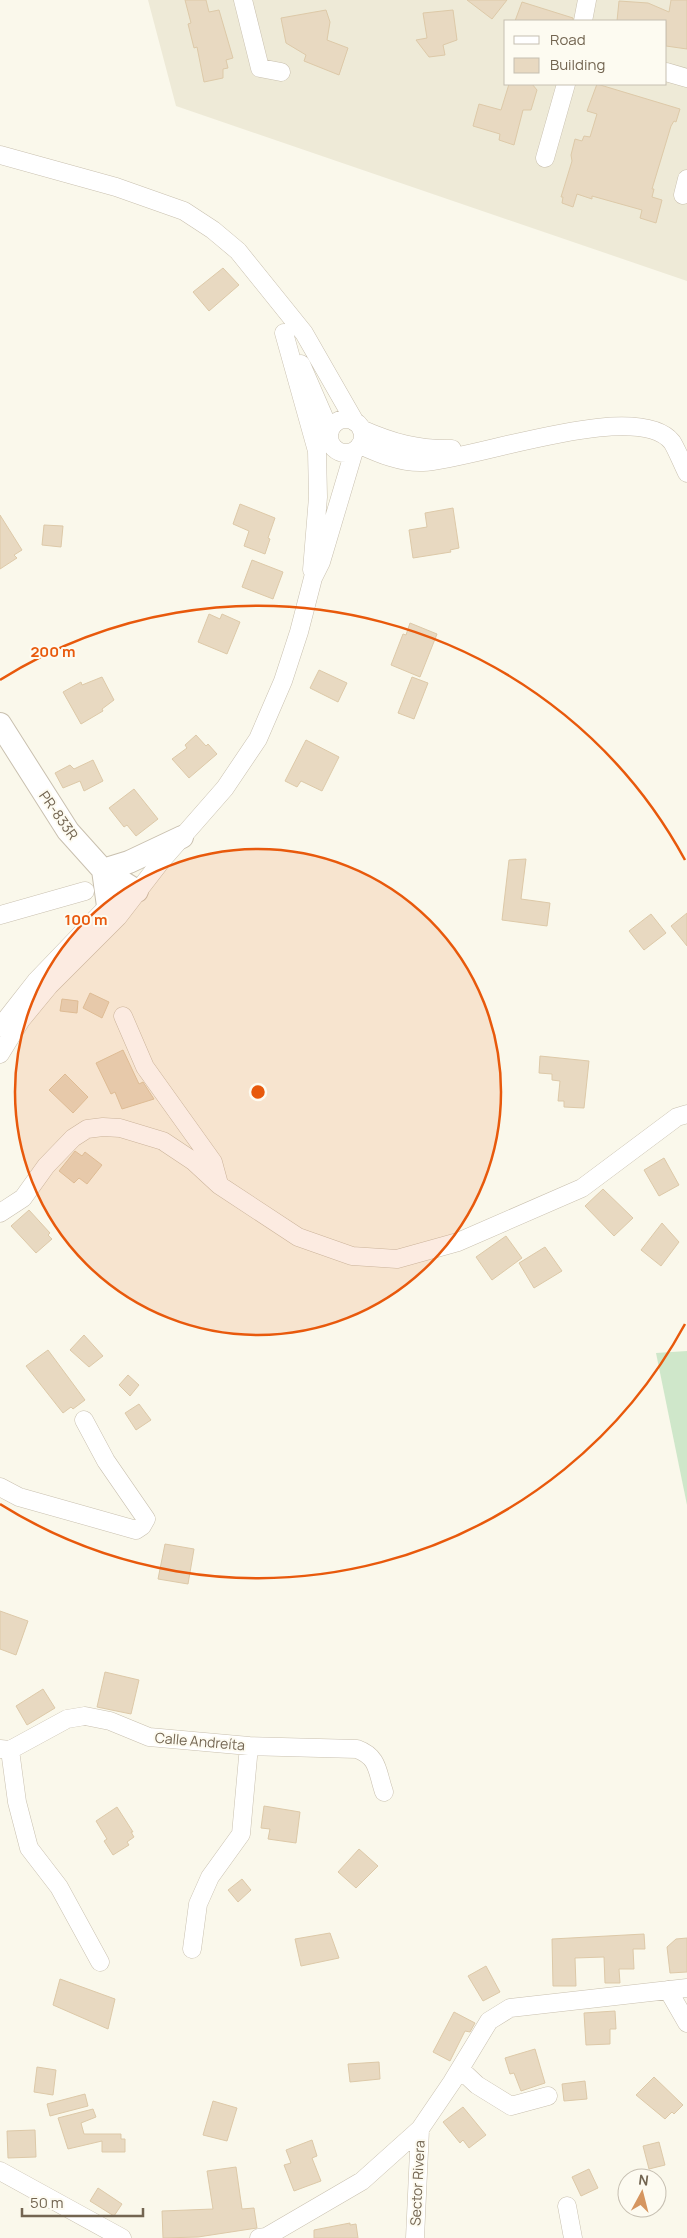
<svg xmlns="http://www.w3.org/2000/svg" width="687" height="2238" font-family="Manrope,sans-serif">
<rect width="100%" height="100%" fill="#faf8eb"/>
<path fill="#eeead7" fill-rule="evenodd" d="M148 0H687V281L176 106ZM506 21H666V84H506Z"/>
<path fill="#cfe7ca" d="M687 1351V1505L656 1353Z"/>
<path fill="#e8d9c1" stroke="#ddc9a8" d="M185 0H206L209 12 219 10 233 58 226 60 228 68 223 69V78L204 82 197 47 194 48 188 24 191 23Z
M467 0H507L492 19Z
M671 0H687V49L666 46V21H617L619 1 648 3 669 12Z
M522 2 573 18V21H515Z
M326 10 330 22 327 40 348 48 339 75 304 61 306 55 286 43 281 18Z
M453 10 457 40 443 45 445 55 429 57 416 40 427 38 423 13Z
M509 84H532L537 90 531 110H523L514 145 499 140 500 134 473 126 479 104 501 110Z
M597 84 680 109 676 122 674 121 671 126 652 189H654L652 197 662 200 656 223 640 218 642 210 592 196V199L577 194 573 207 562 203 563 197H561L572 161 571 155 575 139 582 141 584 136 590 137 597 114 587 111Z
M223 268 239 285 209 311 193 292Z
M240 504 275 518 268 538 270 539 265 554 244 546 249 531 233 524Z
M453 508 459 548 450 550 451 552 413 558 409 530 427 527 425 513Z
M0 515 22 550 14 555 17 558 0 569Z
M44 525 63 526 61 547 42 545Z
M252 560 283 572 273 599 242 587Z
M209 614 220 619 222 614 240 622 227 654 198 642Z
M410 623 437 634 420 677 391 665 403 634 406 635Z
M319 670 347 683 338 702 310 688Z
M102 677 114 700 102 709 103 711 81 724 63 692 81 682 82 685Z
M412 677 428 683 414 719 398 713Z
M196 735 206 746 208 744 217 754 189 778 172 759 187 748 185 745Z
M306 740 339 757 322 791 301 781 297 787 285 781Z
M93 760 103 781 84 791 80 781 63 788 55 773 70 765 74 769Z
M134 789 158 819 136 836 127 825 124 827 109 808Z
M526 859 521 899 550 903 547 926 502 920 509 860Z
M687 913V946L671 926Z
M651 914 666 933 644 950 629 931Z
M90 993 109 1002 102 1018 83 1008Z
M62 999 78 1001 77 1013 60 1011Z
M123 1050 139 1084 143 1082 154 1099 122 1109 115 1092 111 1094 96 1063Z
M540 1056 589 1061 584 1108 564 1107V1101H558L560 1081 552 1080V1074L539 1073Z
M65 1074 88 1097 73 1113 49 1090Z
M75 1151 82 1156 85 1152 102 1165 87 1184 79 1178 74 1183 59 1171Z
M664 1158 679 1185 659 1196 644 1170Z
M603 1189 633 1218 614 1236 585 1206Z
M29 1210 50 1233 48 1235 52 1239 36 1253 11 1226Z
M662 1223 679 1242 661 1266 641 1250Z
M506 1236 522 1258 492 1280 476 1257Z
M545 1247 562 1271 534 1288 519 1263Z
M84 1335 103 1356 89 1367 70 1350Z
M48 1350 85 1400 73 1409 71 1407 63 1413 26 1366Z
M128 1375 139 1385 130 1396 119 1385Z
M139 1404 151 1420 136 1430 125 1413Z
M165 1544 194 1549 188 1584 158 1579Z
M0 1611 28 1621 16 1655 0 1649Z
M105 1672 139 1680 131 1714 97 1707Z
M43 1689 55 1708 27 1725 16 1706Z
M264 1806 300 1812 296 1843 268 1839 270 1829 261 1828Z
M117 1807 133 1832H131L134 1837 127 1842 129 1845 113 1855 104 1841 107 1839 96 1821Z
M359 1849 378 1866 356 1888 338 1872Z
M242 1879 251 1890 238 1902 228 1890Z
M330 1933 339 1958 301 1966 295 1939Z
M644 1934 645 1949H633L634 1969H619L620 1983H605L604 1957 575 1958 576 1986H553L552 1939Z
M687 1938V1972L670 1973 667 1947 676 1939Z
M486 1966 500 1992 483 2001 468 1976Z
M60 1979 115 1999 108 2029 53 2005Z
M615 2011 616 2029H610V2044L586 2045 584 2013Z
M454 2012 475 2023 470 2032 465 2031 450 2061 433 2052Z
M535 2049 545 2083 521 2091 514 2073 510 2074 505 2058Z
M379 2062 380 2079 350 2082 348 2064Z
M37 2067 56 2070 53 2095 34 2092Z
M654 2077 683 2105 674 2114 672 2112 665 2119 636 2095Z
M585 2081 587 2099 564 2101 562 2084Z
M85 2094 88 2106 50 2116 47 2104Z
M213 2101 237 2108 227 2141 203 2135Z
M463 2107 486 2135 469 2148 463 2140 460 2143 443 2122Z
M93 2109 96 2117 81 2123 84 2134H121V2139H125V2152H102V2141L68 2149 58 2118Z
M35 2130 36 2157 8 2158 7 2131Z
M312 2140 317 2156 312 2158 321 2181 294 2191 284 2165 291 2163 286 2150Z
M659 2142 665 2165 649 2169 643 2146Z
M236 2167 242 2209 254 2208 257 2228 198 2237 163 2238 162 2211 213 2209 207 2171Z
M589 2169 598 2188 581 2196 572 2177Z
M98 2188 122 2204 114 2216 90 2201Z
M350 2223V2225L356 2224 358 2238H314V2230Z"/>
<g fill="none" stroke-linecap="round" stroke-linejoin="round">
<g stroke="#c9c0af" stroke-width="19">
<path id="minor" d="M243 0 260 68 281 72
M583 21 587 0
M666 72 687 78
M0 155 116 187 184 211 213 230 238 251 304 333 355 422
M545 158 566 84
M683 195 687 179
M284 333 317 451 318 497 312 570
M301 364 330 431
M329 436a17 17 0 1 1 34 0a17 17 0 1 1-34 0Z
M361 429C393 443 418 450 452 449
M360 445C380 454 401 463 423 462 473 460 637 398 672 442 676 448 683 465 687 473
M0 915 85 891
M123 1016 145 1067 213 1162 219 1184
M0 1027 36 981 108 906 118 901
M0 1054 21 1020 49 986 118 917 162 860 225 788 258 739 283 681 299 632 313 578 321 562 354 451
M0 1213 23 1198 46 1166 73 1138 87 1129 103 1127 120 1128 163 1141 193 1161 219 1185 298 1237 352 1256 397 1259 458 1242 582 1188 677 1117 687 1114
M0 1487 19 1497 136 1530 142 1526 146 1519 106 1461 84 1420
M0 1749 10 1750 67 1719 85 1716 110 1721 149 1737 249 1746 357 1749C379 1757 377 1772 384 1792
M10 1750 17 1802 29 1848 59 1887 100 1962
M192 1949 198 1904 210 1877 241 1834 249 1746
M668 1990 687 2023
M460 2069 477 2085 511 2106 548 2096
M0 2171 122 2238
M567 2206 573 2238
M259 2238 266 2237 362 2181 420 2129 452 2082 489 2021 510 2008 687 1988
M415 2238 420 2129"/>
</g>
<g stroke="#c9c0af" stroke-width="24">
<path id="tertiary" d="M0 724 68 831 103 870 137 891
M108 906 103 870 129 862 182 837"/>
</g>
<use href="#minor" stroke="#fff" stroke-width="18"/>
<use href="#tertiary" stroke="#fff" stroke-width="22"/>
</g>
<circle cx="258" cy="1092" r="243" fill="#e8590c" fill-opacity=".12"/>
<g fill="none" stroke="#e8590c" stroke-width="2.5">
<circle cx="258" cy="1092" r="243"/>
<path d="M685 1324A486 486 0 0 1 0 1504M0 680A486 486 0 0 1 685 860"/>
</g>
<g text-anchor="middle" dominant-baseline="central" stroke-width="4" stroke-linejoin="round" paint-order="stroke">
<g font-size="14" fill="#736551" stroke="#fdfbf1">
<text transform="translate(59 815) rotate(55)">PR-833R</text>
<text transform="translate(200 1741) rotate(5)">Calle Andreíta</text>
<text transform="translate(417 2183) rotate(-87)">Sector Rivera</text>
</g>
</g>
<circle cx="258" cy="1092" r="8" fill="#e8590c" stroke="#fdfbf1" stroke-width="2.5"/>
<g font-size="15" text-anchor="middle" font-weight="bold" fill="#e8590c" stroke="#fdfbf1" stroke-width="4" stroke-linejoin="round" paint-order="stroke">
<text x="53" y="657">200 m</text>
<text x="86" y="925">100 m</text>
</g>
<rect x="504" y="20" width="162" height="65" fill="#fdfbf1" stroke="#c6bfb1"/>
<rect x="514" y="36" width="25" height="8" fill="#ffffff" stroke="#c6bfb1"/>
<text x="550" y="45" font-size="15" fill="#736551">Road</text>
<rect x="514" y="58" width="25" height="15" fill="#e8d9c1" stroke="#c6bfb1"/>
<text x="550" y="70" font-size="15" fill="#736551">Building</text>
<g transform="translate(642 2193) rotate(7)"><circle r="24" fill="#fdfbf1" stroke="#c6bfb1"/>
<path d="M0-4L9 19L0 12L-9 19Z" fill="#d5955f"/>
<text y="-8" font-size="14" font-weight="bold" text-anchor="middle" fill="#736551">N</text>
</g>
<path d="M22 2208v8h121v-8" fill="none" stroke="#736551" stroke-width="2.5"/>
<text x="30" y="2208" font-size="15" fill="#736551" stroke="#fdfbf1" stroke-width="4" paint-order="stroke">50 m</text>
</svg>
